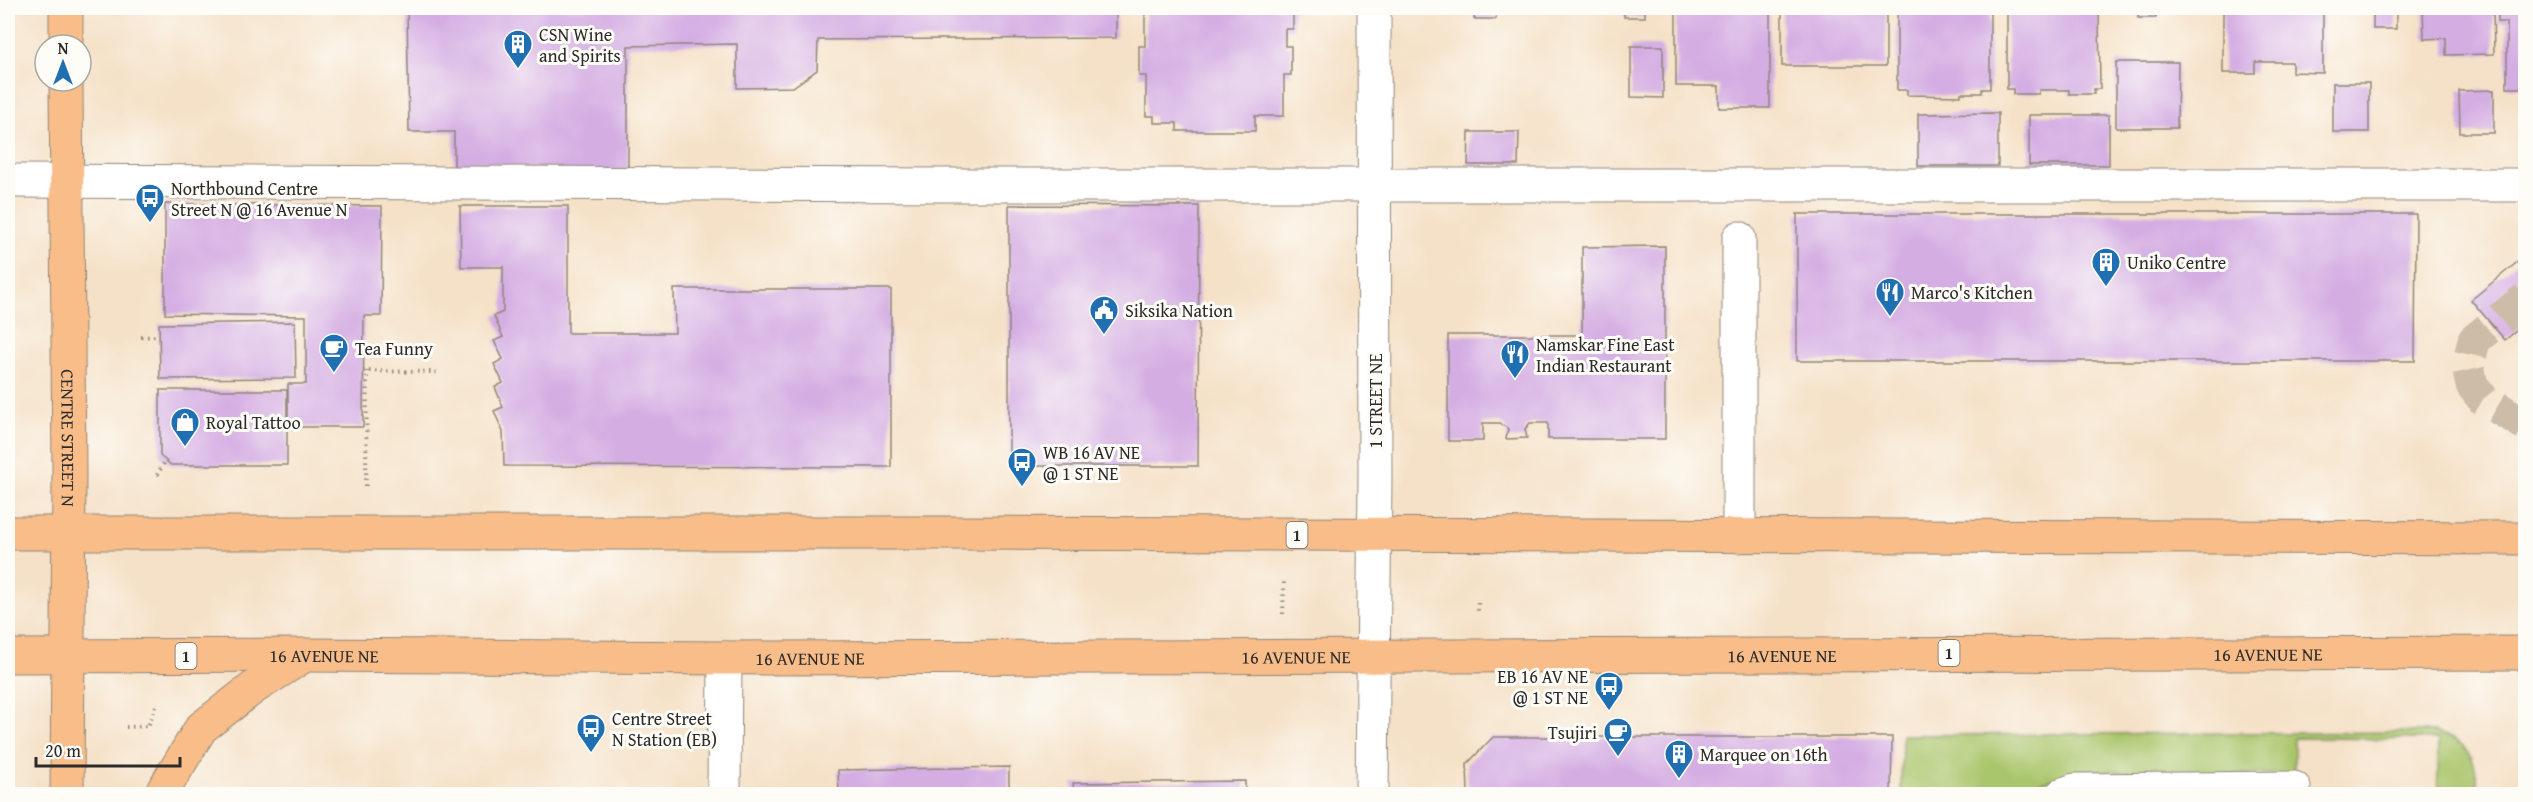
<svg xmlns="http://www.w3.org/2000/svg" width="2533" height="802" font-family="'Gentium Book Plus',serif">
<rect width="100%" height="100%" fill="#fdfcf7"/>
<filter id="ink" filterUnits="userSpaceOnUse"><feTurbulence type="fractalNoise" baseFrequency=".0167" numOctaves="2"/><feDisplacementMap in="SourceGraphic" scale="12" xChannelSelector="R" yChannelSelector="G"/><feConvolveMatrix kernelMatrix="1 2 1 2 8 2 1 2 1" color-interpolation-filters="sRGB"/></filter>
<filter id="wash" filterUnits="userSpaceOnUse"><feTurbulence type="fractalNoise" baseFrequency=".008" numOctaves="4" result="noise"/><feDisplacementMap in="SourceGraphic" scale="24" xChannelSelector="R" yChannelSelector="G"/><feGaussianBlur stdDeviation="1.35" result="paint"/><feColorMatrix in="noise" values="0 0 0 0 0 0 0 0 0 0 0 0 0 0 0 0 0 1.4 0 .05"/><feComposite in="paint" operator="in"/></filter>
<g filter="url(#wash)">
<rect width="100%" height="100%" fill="#f5e1c7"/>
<path fill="#aac66c" stroke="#6a784c" stroke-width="1.5" d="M2434 732C2471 742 2477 759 2478 794H2438V739L2294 738V768L2290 774 2155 775 2108 771H2082L2038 783 2018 794H1901L1902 735Z"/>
<g id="blocks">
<path fill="#d4ade3" d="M407 8H1116V38L818 40 817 70 793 87 737 88V44L628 46V172L454 175V132H409Z
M1145 8H1293V29H1285V46H1291V75H1284V116H1255V131H1177V123H1154V116H1146V76H1139V46H1145Z
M1474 8H1496V19H1474Z
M1624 8H1645V17H1624Z
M1676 8H1770V108H1719V86H1676Z
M1782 8H1886V66H1782Z
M1897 8H1990V89H1982V93H1961V96L1907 95V90H1897Z
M2007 8H2099L2100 89H2094V94H2069V90H2039V94H2013V89H2007Z
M2138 8H2156V18H2138Z
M2223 8H2323V73L2292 72V62H2255V73H2223Z
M2338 8H2408V12H2396V29H2373V11H2338Z
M2423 8H2493L2494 54 2446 55V38L2424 39Z
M2498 8H2526V88H2507V22H2498Z
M1631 46H1663V98L1631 97Z
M2116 62H2178L2177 128H2116Z
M2333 83H2369V132H2333Z
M2494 90V133H2460L2459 91Z
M1998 113V166H1918V114Z
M2029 115H2109V165H2029Z
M1469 132H1519L1518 165H1468Z
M165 204 382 206 381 316H364L363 427H288V384H306V316L165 314Z
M1009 205 1199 206 1198 466H1009Z
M460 206H568V333H675L674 289H891V467L504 466 503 432 494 411 503 407 495 387 503 383 494 364 503 359 494 341 503 337 494 316 503 312V267H461Z
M1797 214H2416L2415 361H1797Z
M1665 246V439H1548V423H1530L1525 429 1527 438 1506 439 1508 429 1500 423H1483V441H1448V335H1582V247Z
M2526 255V323L2505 340 2471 300Z
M295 322 296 378 160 379 159 324Z
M160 390H287V465H171L160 456Z
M1493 737H1892L1891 794H1468L1467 764Z
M1009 767V794H839L838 770Z
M1245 781V794H1074L1073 783Z"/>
</g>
</g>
<g filter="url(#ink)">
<use href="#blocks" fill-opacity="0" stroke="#908679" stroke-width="1.5"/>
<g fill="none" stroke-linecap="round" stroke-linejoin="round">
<path stroke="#cdbda8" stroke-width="33" stroke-dasharray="33 16" stroke-linecap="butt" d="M2526 298 2474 340 2468 367 2472 385 2483 399 2526 425"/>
<g stroke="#908679" stroke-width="35">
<path id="minor" d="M8 181 947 185H2526
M1739 238V536
M724 794 725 658
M1372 794 1375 477 1374 8
M2063 794 2075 790 2294 788"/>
</g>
<g stroke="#908679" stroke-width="35">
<g id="major">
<path d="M66 8V45"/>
<path id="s1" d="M66 81 69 473 67 794"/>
</g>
</g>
<g stroke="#908679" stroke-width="35">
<g id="highway">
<path d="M8 533H949L2526 538"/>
<path id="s2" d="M8 656 305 655 725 658 2526 653"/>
<path d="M161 794 201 728 253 688 305 655"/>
</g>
</g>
<path stroke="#908679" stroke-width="4" stroke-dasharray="1.5 4.5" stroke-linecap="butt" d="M141 337 159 336
M363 371 438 372
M157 475 166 460
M366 486 367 371
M1478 603V615
M1283 614 1284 580
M126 727 148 726 156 706"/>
<use href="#minor" stroke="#fff" stroke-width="33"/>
<use href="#major" stroke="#f8bd89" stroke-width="33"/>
<use href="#highway" stroke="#f8bd89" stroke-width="33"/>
</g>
</g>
<defs>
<g id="building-pin" transform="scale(1.5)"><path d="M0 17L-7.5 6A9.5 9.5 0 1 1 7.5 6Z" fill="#1f6fb2" stroke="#fdfcf7"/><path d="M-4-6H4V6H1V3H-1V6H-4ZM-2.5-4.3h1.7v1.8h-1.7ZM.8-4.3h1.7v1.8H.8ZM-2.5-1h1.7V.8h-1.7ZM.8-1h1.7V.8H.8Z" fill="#fff"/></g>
<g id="bus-pin" transform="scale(1.5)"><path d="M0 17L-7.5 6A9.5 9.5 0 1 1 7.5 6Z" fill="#1f6fb2" stroke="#fdfcf7"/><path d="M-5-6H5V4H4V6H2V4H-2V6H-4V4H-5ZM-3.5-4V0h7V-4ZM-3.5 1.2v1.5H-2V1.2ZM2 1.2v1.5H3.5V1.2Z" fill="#fff"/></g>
<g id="restaurant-pin" transform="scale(1.5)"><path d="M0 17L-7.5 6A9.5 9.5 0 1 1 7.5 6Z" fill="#1f6fb2" stroke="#fdfcf7"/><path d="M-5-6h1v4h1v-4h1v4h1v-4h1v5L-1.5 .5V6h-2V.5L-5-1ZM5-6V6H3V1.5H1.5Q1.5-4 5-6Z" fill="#fff"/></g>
<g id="civic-pin" transform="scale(1.5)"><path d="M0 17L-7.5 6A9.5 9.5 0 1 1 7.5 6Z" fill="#1f6fb2" stroke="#fdfcf7"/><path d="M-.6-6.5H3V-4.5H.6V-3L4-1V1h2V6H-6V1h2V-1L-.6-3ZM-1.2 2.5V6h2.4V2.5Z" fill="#fff"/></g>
<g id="cafe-pin" transform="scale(1.5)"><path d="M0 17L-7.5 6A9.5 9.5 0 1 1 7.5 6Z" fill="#1f6fb2" stroke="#fdfcf7"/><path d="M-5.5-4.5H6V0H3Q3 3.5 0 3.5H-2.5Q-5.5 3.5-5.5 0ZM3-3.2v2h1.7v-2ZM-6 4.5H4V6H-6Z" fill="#fff"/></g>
<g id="shop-pin" transform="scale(1.5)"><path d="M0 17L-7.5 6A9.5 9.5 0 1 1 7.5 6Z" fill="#1f6fb2" stroke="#fdfcf7"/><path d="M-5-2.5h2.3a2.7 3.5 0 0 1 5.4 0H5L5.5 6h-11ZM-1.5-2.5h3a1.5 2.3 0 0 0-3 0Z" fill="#fff"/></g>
</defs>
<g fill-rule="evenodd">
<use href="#building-pin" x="518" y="44"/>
<use href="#bus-pin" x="150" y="198"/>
<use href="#building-pin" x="2106" y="262"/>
<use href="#restaurant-pin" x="1890" y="292"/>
<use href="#civic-pin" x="1104" y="310"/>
<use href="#cafe-pin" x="334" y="348"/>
<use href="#restaurant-pin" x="1515" y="354"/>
<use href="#shop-pin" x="185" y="422"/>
<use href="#bus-pin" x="1022" y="462"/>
<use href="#bus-pin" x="1609" y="686"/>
<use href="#bus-pin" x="591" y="728"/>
<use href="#cafe-pin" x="1618" y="732"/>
<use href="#building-pin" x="1679" y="754"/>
</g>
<g text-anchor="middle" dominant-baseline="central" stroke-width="6" stroke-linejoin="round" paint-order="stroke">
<g fill="#fdfcf7" stroke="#6a6a68" stroke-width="1.5">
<rect x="1286.5" y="522" width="21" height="26" rx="4.5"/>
<rect x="1938.5" y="640" width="21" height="26" rx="4.5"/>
<rect x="175.5" y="643" width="21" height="26" rx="4.5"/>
</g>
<g font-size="16" font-weight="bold" fill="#2b2b2b">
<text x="1297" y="535">1</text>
<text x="1949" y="653">1</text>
<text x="186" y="656">1</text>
</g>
<g font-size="18" fill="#2b2b2b" stroke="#fdfcf7" text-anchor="start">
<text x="539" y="34">CSN Wine<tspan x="539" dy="21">and Spirits</tspan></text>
<text x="171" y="188">Northbound Centre<tspan x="171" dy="21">Street N @ 16 Avenue N</tspan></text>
<text x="2127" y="262">Uniko Centre</text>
<text x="1911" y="292">Marco's Kitchen</text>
<text x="1125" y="310">Siksika Nation</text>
<text x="1536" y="344">Namskar Fine East<tspan x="1536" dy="21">Indian Restaurant</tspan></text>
<text x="355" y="348">Tea Funny</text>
<text x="206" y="422">Royal Tattoo</text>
<text x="1043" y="452">WB 16 AV NE<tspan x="1043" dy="21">@ 1 ST NE</tspan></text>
<text x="1588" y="676" text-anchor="end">EB 16 AV NE<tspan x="1588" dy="21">@ 1 ST NE</tspan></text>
<text x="612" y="718">Centre Street<tspan x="612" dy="21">N Station (EB)</tspan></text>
<text x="1597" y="732" text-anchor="end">Tsujiri</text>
<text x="1700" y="754">Marquee on 16th</text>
</g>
<g font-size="18" fill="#2b2b2b" stroke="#fdfcf7">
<text transform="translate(1375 401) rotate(-90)">1 STREET NE</text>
<text stroke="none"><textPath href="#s1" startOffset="357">CENTRE STREET N</textPath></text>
<text stroke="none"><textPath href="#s2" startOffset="2260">16 AVENUE NE</textPath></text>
<text stroke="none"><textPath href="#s2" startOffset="1774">16 AVENUE NE</textPath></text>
<text stroke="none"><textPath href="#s2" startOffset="316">16 AVENUE NE</textPath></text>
<text stroke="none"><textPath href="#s2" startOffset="1288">16 AVENUE NE</textPath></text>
<text stroke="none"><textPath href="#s2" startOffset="802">16 AVENUE NE</textPath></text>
</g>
</g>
<rect width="2533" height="802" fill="none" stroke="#fdfcf7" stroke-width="30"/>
<g transform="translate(63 63)"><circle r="28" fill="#fdfcf7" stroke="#a9a8a5" stroke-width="1.5"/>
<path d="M0-4.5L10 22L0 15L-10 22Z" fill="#1f6fb2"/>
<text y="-9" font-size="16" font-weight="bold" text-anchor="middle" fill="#2b2b2b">N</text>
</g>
<path d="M36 757v9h144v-9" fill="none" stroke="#2b2b2b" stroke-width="3"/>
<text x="45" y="757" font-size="18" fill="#2b2b2b" stroke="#fdfcf7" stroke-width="4.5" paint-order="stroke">20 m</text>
</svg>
